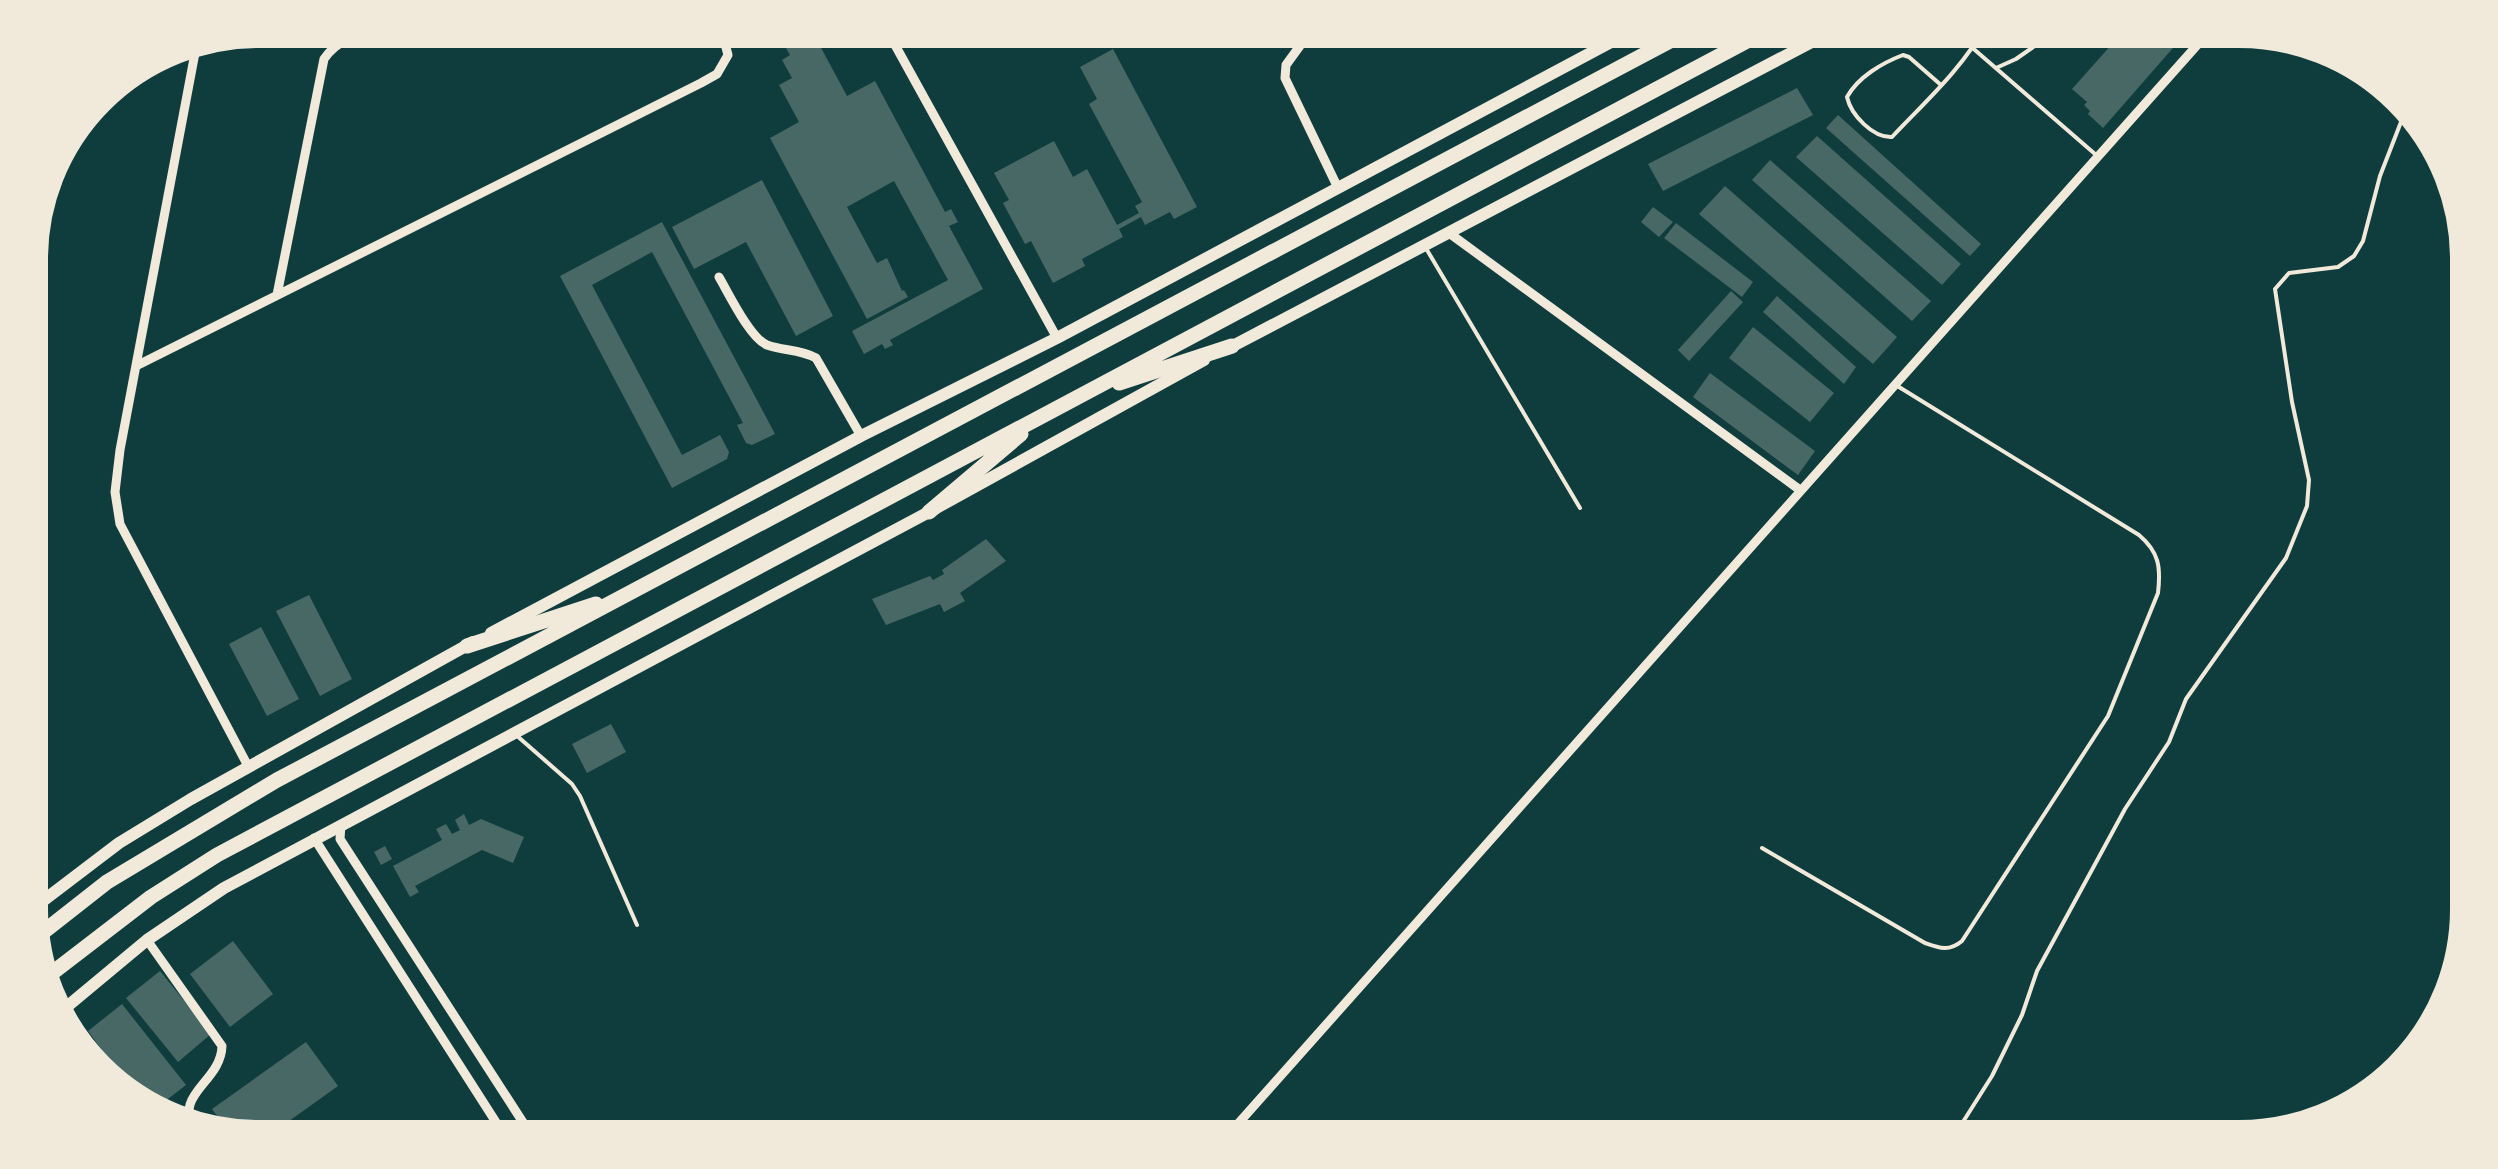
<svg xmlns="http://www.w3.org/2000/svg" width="2498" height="1169" font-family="Helvetica,sans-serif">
<rect width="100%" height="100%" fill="#0f3d3e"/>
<path fill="#486865" d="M2129 25H2193L2103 128 2088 114 2090 111 2084 105 2087 102 2072 89Z
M813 33 847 96 875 81 945 212 951 209 958 222 949 226 983 289 890 340 893 345 885 349 882 344 864 354 852 331 948 280 894 181 847 207 877 263 887 258 902 291 904 290 908 297 867 319 770 138 799 122 779 85 792 78 782 60 790 55 782 41 789 37 793 44Z
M1113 49 1197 207 1174 219 1170 212 1145 225 1141 217 1119 229 1123 237 1082 259 1085 266 1053 283 1031 241 1025 244 1003 203 1009 200 994 173 1054 141 1073 177 1087 169 1117 225 1139 213 1135 206 1142 202 1089 104 1097 99 1080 67Z
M1797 88 1813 115 1663 191 1648 164Z
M1838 115 1981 244 1970 256 1826 128Z
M1817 136 1961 264 1942 285 1796 157Z
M1770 160 1931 301 1912 321 1752 180Z
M762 180 833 316 796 336 746 242 694 269 672 227Z
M1725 186 1897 337 1873 364 1699 214Z
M1653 207 1673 222 1659 237 1641 222Z
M662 222 775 434 752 445 746 443 737 425 743 423 652 252 592 285 682 455 720 435 729 452 727 459 672 488 560 276Z
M1676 223 1753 282 1742 297 1664 238Z
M1731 291 1743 302 1689 361 1678 350Z
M1777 296 1856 367 1844 384 1763 312Z
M1753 327 1834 393 1810 422 1729 358Z
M1710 373 1815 451 1798 475 1693 397Z
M986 539 1006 561 960 593 965 601 944 612 940 604 886 625 872 599 930 576 933 580 944 574 942 570Z
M309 595 352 679 320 696 276 611Z
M261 627 299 699 267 716 229 644Z
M611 724 626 752 587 773 572 744Z
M464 814 469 825 481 819 524 837 513 863 482 850 415 886 419 892 410 897 393 866 442 840 436 829 446 824 452 834 460 830 455 820Z
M385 846 392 859 381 865 374 852Z
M233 941 273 994 230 1027 190 974Z
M160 971 211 1034 178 1062 126 998Z
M122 1004 186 1085 151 1112 143 1106 88 1031Z
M306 1042 338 1086 257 1144 234 1139 212 1109Z"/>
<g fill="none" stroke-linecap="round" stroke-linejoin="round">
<path stroke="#f1e9da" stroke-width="4" d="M1949 1144 1992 1076 2022 1015 2037 971 2125 809 2169 742 2186 699 2286 558 2307 506 2309 480 2292 402 2275 289 2289 273 2338 267 2354 256 2363 241 2380 176 2408 104"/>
<path stroke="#f1e9da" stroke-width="4" d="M1946 25 2095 154
M1996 68 2016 59 2065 25
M1941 85 1909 57 1903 55C1882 63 1858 77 1847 97 1851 115 1873 138 1892 137 1925 102 1963 68 1986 25
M1427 250 1580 508
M516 735 572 784 580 796 637 925
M1762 848 1925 943C1939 948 1949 952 1962 941L2108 716 2158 593C2161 567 2159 552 2139 535L1899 387
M62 1017 113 1083"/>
<path stroke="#f1e9da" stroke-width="9" d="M884 25 1057 338
M1315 25 1286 65 1285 78 1338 188
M198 37 120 450 115 492 120 524 248 766
M1449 233 1800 490
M719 277C729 294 750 338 767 345 783 351 800 349 816 358L861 436
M277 295 324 59C339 37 364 33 388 25
M136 366 701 83 717 74 728 55 720 25
M341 825 340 839 537 1144
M314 838 510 1144
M147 940 222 1046C221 1083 171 1094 196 1131
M1220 1144 2215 25"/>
<path stroke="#f1e9da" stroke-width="12" d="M1227 349 1844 25
M491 633 861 436 1057 338 1643 25
M27 913 119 843 191 799 473 642
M58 1014 147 940 224 888 929 512 1204 360"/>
<path stroke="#f1e9da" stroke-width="15" d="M1119 383 1232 346
M929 512 1021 434
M467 646 596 604
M28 944 107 882 277 780 1700 25
M43 980 151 897 217 855 1777 25"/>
</g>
<path d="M0 0H2498V1169H0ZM259 42H2239A217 217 0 0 1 2456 259V909A217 217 0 0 1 2239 1126H259A217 217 0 0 1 42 909V259A217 217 0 0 1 259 42Z" fill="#f1e9da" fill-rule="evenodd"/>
<path fill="none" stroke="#f1e9da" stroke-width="12" d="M259 42H2239A217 217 0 0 1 2456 259V909A217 217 0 0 1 2239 1126H259A217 217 0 0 1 42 909V259A217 217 0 0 1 259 42Z"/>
</svg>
